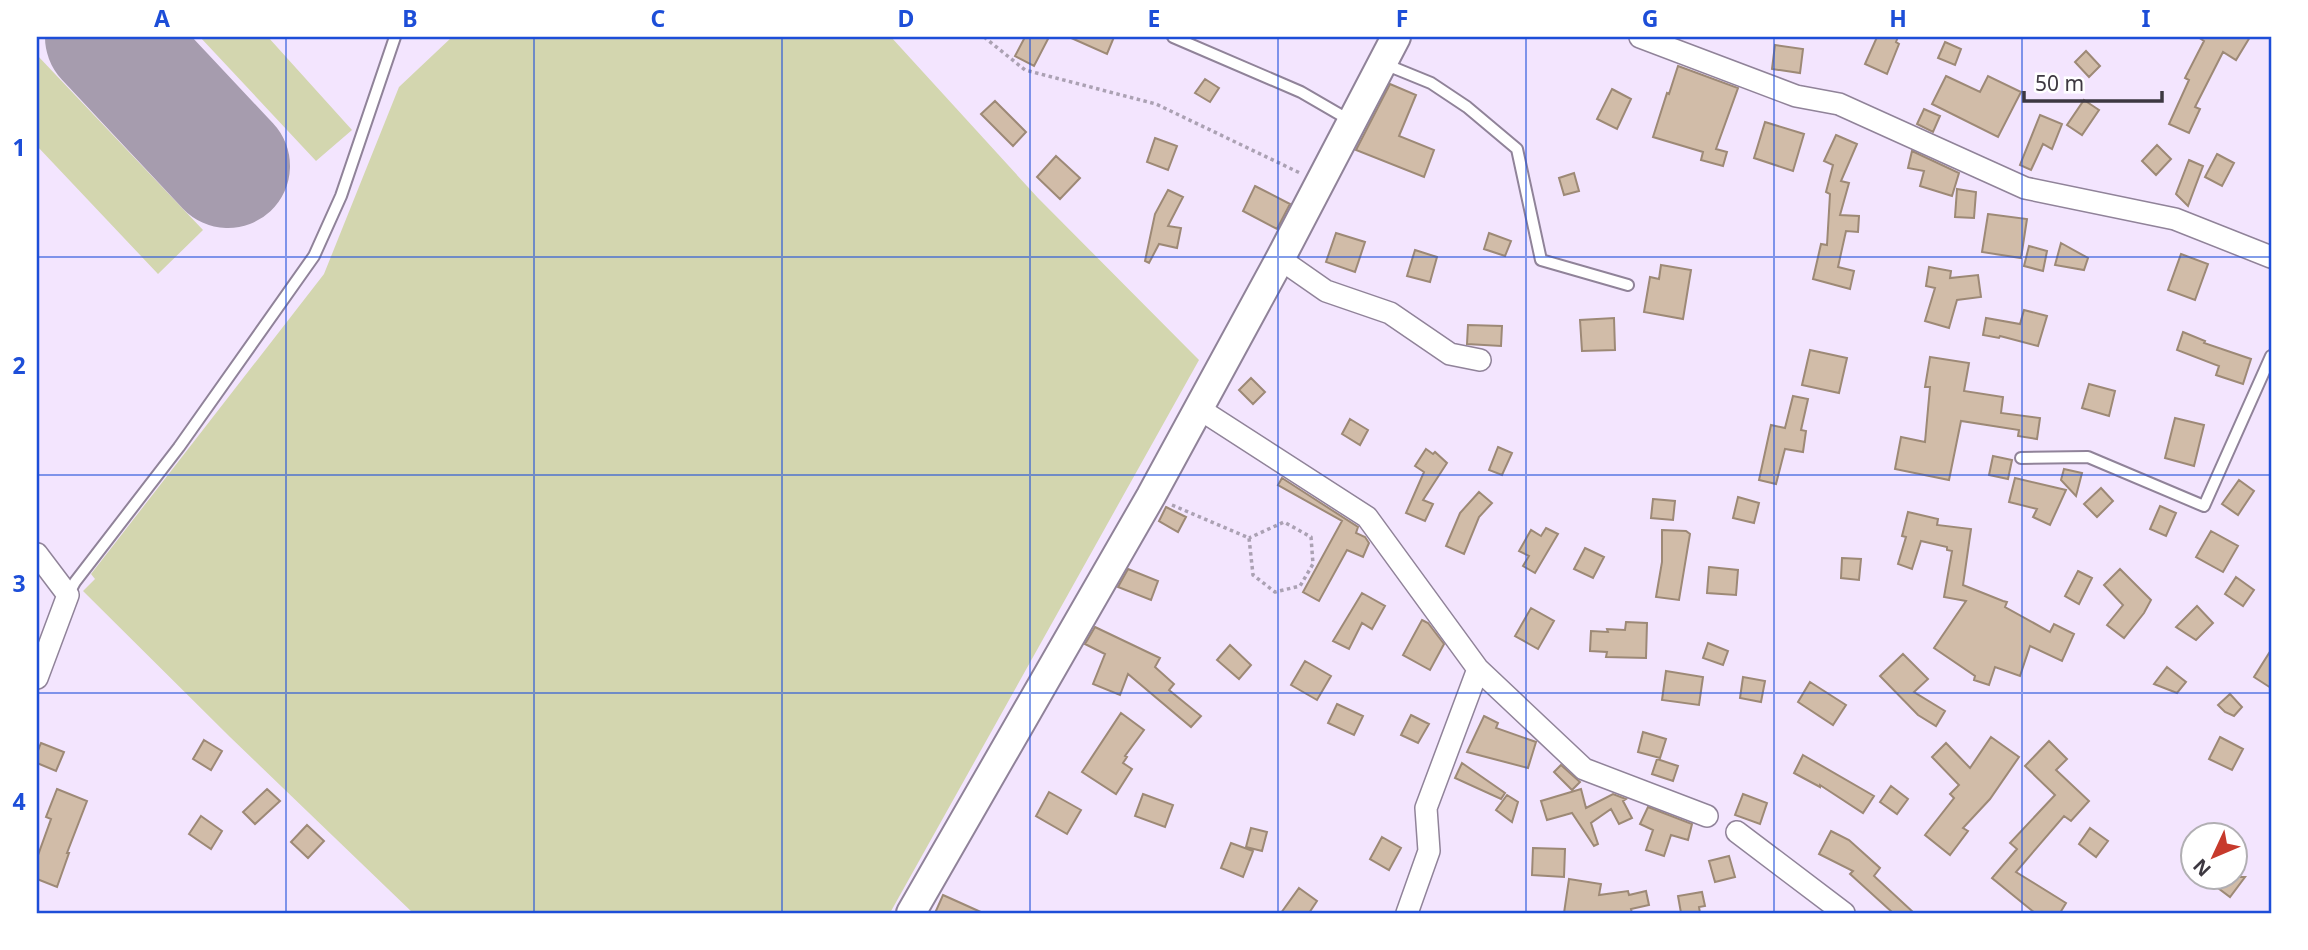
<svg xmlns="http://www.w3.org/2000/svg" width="2308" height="950" font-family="'Noto Sans',sans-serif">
<rect width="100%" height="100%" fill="#f3e5fe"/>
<path fill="#d3d6af" d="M200 37H268L352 130 316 161Z
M452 37H891L1038 198 1199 360 890 913H413L230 737 83 591 95 579 91 574 324 274 399 87Z
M37 55 203 230 158 274 37 146Z"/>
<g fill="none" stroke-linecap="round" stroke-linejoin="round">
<path stroke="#a69cae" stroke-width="124" d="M107 37 228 166"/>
</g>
<path fill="#d1bca8" stroke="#9d8976" stroke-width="2" d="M1025 37H1049L1034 66 1015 56Z
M1069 37H1114L1107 54Z
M1877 37H1898L1896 42 1899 44 1887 74 1865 64Z
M2198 37H2250L2236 60 2223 52 2195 107 2200 109 2189 133 2169 124 2189 80 2185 78 2204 41Z
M1945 42 1961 49 1955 65 1938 58Z
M1775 45 1803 49 1800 73 1772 69Z
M2086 51 2100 66 2089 77 2075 62Z
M1678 66 1738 88 1716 149 1727 152 1723 166 1701 160 1703 152 1653 137 1667 93 1669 94Z
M1946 76 1980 92 1988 76 2021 92 1998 137 1932 104Z
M1205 79 1219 88 1210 102 1195 93Z
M1390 84 1416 95 1399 136 1434 150 1424 177 1356 150Z
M1612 89 1631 99 1617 129 1597 119Z
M2084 100 2099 110 2082 135 2067 125Z
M995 101 1026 132 1013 146 981 114Z
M1924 109 1940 116 1933 132 1917 124Z
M2040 115 2062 124 2052 149 2043 144 2031 170 2020 165Z
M1765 122 1804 134 1793 171 1754 158Z
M1836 135 1857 144 1841 181 1849 183 1840 215 1859 216 1858 232 1846 231 1838 267 1854 271 1850 289 1813 279 1821 244 1827 245 1830 194 1826 192 1833 165 1824 161Z
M1155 138 1177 146 1168 170 1147 162Z
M2157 145 2171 159 2156 175 2142 161Z
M1912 151 1959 173 1952 196 1920 186 1924 171 1908 168Z
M2217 154 2234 163 2222 186 2205 177Z
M1056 156 1080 178 1060 199 1037 177Z
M2189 160 2203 166 2188 206 2176 194Z
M1574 173 1579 191 1564 195 1559 178Z
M1255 186 1290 204 1277 229 1243 211Z
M1957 189 1976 192 1974 218 1955 217Z
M1168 190 1183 197 1168 226 1181 228 1177 248 1159 244 1149 263 1145 261 1155 214Z
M1988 214 2027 219 2021 258 1982 252Z
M1336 233 1365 242 1355 272 1326 262Z
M1489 233 1511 241 1505 256 1484 249Z
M2061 243 2088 258 2084 270 2055 265Z
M2029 246 2047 251 2043 271 2024 266Z
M1415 250 1437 257 1430 282 1407 276Z
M2181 254 2208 264 2195 300 2168 290Z
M1661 265 1691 270 1683 319 1644 312 1650 277 1659 279Z
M1929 267 1951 271 1950 278 1978 275 1981 297 1957 300 1949 328 1925 321 1935 288 1926 286Z
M2024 310 2047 316 2038 346 2000 336 1999 338 1983 335 1986 318 2020 324Z
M1614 318 1615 350 1582 351 1580 320Z
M1468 325 1502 326 1501 346 1467 344Z
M2183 332 2205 341 2204 343 2251 359 2243 384 2216 375 2219 366 2177 350Z
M1810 350 1847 358 1839 393 1802 385Z
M1930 357 1969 363 1964 391 2003 397 2001 413 2040 418 2037 439 2018 436 2019 430 1961 421 1949 480 1895 469 1901 437 1925 442 1930 387H1925Z
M1251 378 1265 392 1253 404 1239 390Z
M2089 384 2115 391 2109 416 2082 408Z
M1793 396 1808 399 1801 430 1806 431 1803 452 1785 449 1776 484 1759 480 1771 425 1785 428Z
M2175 418 2204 425 2194 466 2165 458Z
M1350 419 1368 430 1360 445 1342 434Z
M1498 447 1512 453 1502 475 1489 470Z
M1426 449 1433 454 1435 452 1447 463 1423 500 1433 504 1425 521 1406 513 1424 472 1415 466Z
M1993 456 2012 460 2008 479 1989 475Z
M2064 469 2082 473 2076 496 2061 480Z
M1282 478 1358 527 1356 533 1365 537 1369 543 1363 557 1347 550 1319 601 1303 592 1342 521 1278 485Z
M2015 478 2066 490 2050 525 2033 517 2037 509 2009 502Z
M2239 480 2254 491 2238 515 2222 504Z
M2101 488 2113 501 2097 517 2084 504Z
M1479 492 1492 503 1479 517 1464 554 1446 546 1460 513Z
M1738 497 1759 503 1754 523 1733 518Z
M1653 499 1675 501 1673 520 1651 518Z
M2160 506 2176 513 2166 536 2150 529Z
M1166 507 1186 517 1178 532 1159 521Z
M1908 512 1938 519 1937 525 1971 529 1963 585 2003 601 2007 602 2005 607 2050 632 2054 624 2074 634 2062 661 2030 646 2020 676 1995 667 1989 685 1974 680 1975 676 1934 648 1966 601 1944 597 1952 551 1947 550V547L1921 541 1912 569 1898 564 1906 537 1902 536Z
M1546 528 1558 534 1535 573 1523 566 1529 556 1519 551 1531 530 1541 536Z
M1662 530 1686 531 1690 534 1679 600 1656 597 1662 562Z
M2211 531 2238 546 2223 572 2196 557Z
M1585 548 1604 557 1593 578 1574 569Z
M1842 558 1861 559 1859 580 1841 578Z
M1709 567 1738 570 1736 595 1707 593Z
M1128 569 1158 581 1151 600 1118 587Z
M2120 569 2151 600 2144 613 2124 638 2107 625 2123 605 2104 585Z
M2078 571 2092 578 2079 604 2065 596Z
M2236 577 2254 590 2243 606 2225 594Z
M1362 593 1385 606 1372 629 1362 623 1349 649 1333 641Z
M2197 606 2213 623 2196 640 2176 627Z
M1531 608 1554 621 1538 649 1515 636Z
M1422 620 1428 623 1444 644 1430 670 1403 655Z
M1626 622 1647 623 1646 658 1606 657 1607 652 1590 651 1591 631 1608 632 1607 629 1625 630Z
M1095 627 1160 658 1155 667 1174 684 1169 690 1201 716 1191 727 1128 674 1120 695 1093 684 1105 654 1085 644Z
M1708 643 1728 651 1723 665 1703 658Z
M1230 645 1251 665 1239 679 1217 660Z
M2271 650V688L2254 677Z
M1903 654 1928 679 1914 692 1945 711 1936 726 1918 715 1880 676Z
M1305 661 1331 676 1317 700 1291 685Z
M2167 667 2186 682 2177 693 2154 684Z
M1666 671 1703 677 1699 705 1662 700Z
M1743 677 1765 681 1761 702 1740 698Z
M1810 682 1846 705 1833 725 1798 702Z
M2230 694 2242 707 2234 716 2225 712 2218 705Z
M1337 704 1363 716 1354 735 1328 723Z
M1121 713 1144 730 1125 756 1127 757 1123 763 1132 769 1116 794 1082 772Z
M1411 715 1429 724 1418 743 1401 735Z
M1484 716 1498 723 1496 728 1536 742 1528 768 1467 752Z
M1643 732 1666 739 1660 758 1638 752Z
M1991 737 2019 757 1990 799 1963 828 1968 831 1950 855 1925 835 1954 798 1950 794 1959 785 1932 757 1946 743 1970 768Z
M2220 737 2243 749 2232 770 2209 759Z
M204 740 222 751 211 770 193 759Z
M2049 741 2067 759 2056 770 2089 801 2071 821 2064 816 2016 872 2066 903 2060 913H2035L1992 878 2017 849 2010 843 2055 795 2025 766Z
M41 743 64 752 56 771 37 763V753Z
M1803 755 1874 796 1863 813 1820 785V787L1794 773Z
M1657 759 1678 766 1673 781 1652 774Z
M1462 763 1505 793 1501 799 1455 778Z
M1561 765 1580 782 1572 790 1554 772Z
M1891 786 1908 799 1897 814 1880 802Z
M57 789 87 801 67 853H69L57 887 37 879V858L51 819 46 817Z
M267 789 280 801 255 824 243 812Z
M1581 789 1586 808 1613 794 1626 799 1623 801 1632 818 1619 824 1611 809 1591 823 1598 844 1594 846 1572 813 1547 820 1541 801Z
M1049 792 1081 810 1067 834 1036 816Z
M1143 794 1173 805 1165 827 1135 816Z
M1743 794 1767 803 1760 824 1735 815Z
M1507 795 1518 802 1512 822 1496 810Z
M1648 807 1692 824 1688 840 1671 835 1664 856 1646 850 1653 830 1640 824Z
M201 816 222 831 211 849 189 834Z
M307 825 324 841 308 858 291 842Z
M1251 828 1267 832 1262 851 1246 847Z
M2090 828 2108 841 2096 857 2079 844Z
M1831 831 1849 840 1880 868 1874 876 1914 913H1893L1850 874 1853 871 1819 854Z
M1382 837 1401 848 1389 870 1370 859Z
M1231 843 1253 851 1243 877 1221 868Z
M1533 848 1565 849 1564 877 1532 875Z
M1729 856 1735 877 1715 882 1709 861Z
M2227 877H2245L2230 897 2218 888Z
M1569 879 1601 884 1599 895 1628 891 1629 895 1646 891 1649 905 1631 909 1632 913H1564Z
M1299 888 1317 901 1309 913H1281Z
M1702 892 1705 906 1699 907 1700 913H1681L1678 896Z
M943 895 983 913H935Z"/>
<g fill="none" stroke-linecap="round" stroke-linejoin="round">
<g stroke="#908399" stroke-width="14">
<path id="service" d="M1173 37 1301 92 1351 121
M1382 63 1431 83 1467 107 1517 149 1541 260 1628 285
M2021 458 2088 457 2204 506 2271 356
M68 595 75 582 179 447 314 256 341 196 395 37"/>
</g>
<g stroke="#908399" stroke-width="24">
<path id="minor" d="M1640 37 1796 96 1839 104 2025 188 2175 219 2271 257
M1280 259 1326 291 1390 313 1450 354 1480 360
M1198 408 1367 517 1478 669 1584 769 1707 816
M37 554 68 595 37 678
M1737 832 1844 913
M1407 913 1429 851 1426 808 1478 669"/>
</g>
<g stroke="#908399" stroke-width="32">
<path id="tertiary" d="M911 913 1151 496 1280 259 1396 37"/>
</g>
<path stroke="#aba1b3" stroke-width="3.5" stroke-dasharray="3.5 3.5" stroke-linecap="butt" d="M984 37 1025 70 1156 104 1300 173
M1172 505 1249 538 1253 575 1275 592 1300 586 1313 564 1311 537 1284 522 1249 538"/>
<use href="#service" stroke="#fff" stroke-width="10"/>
<use href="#minor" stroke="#fff" stroke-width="21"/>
<use href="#tertiary" stroke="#fff" stroke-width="28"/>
</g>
<path fill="none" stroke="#1d4ed8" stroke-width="2" stroke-opacity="0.55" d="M286 37V913M534 37V913M782 37V913M1030 37V913M1278 37V913M1526 37V913M1774 37V913M2022 37V913M37 257H2271M37 475H2271M37 693H2271"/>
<rect width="2308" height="950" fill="none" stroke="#ffffff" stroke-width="77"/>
<g transform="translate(2214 856) rotate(226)"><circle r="33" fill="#ffffff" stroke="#b1afb3" stroke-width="2"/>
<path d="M0-5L12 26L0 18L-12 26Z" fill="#c73a2c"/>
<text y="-10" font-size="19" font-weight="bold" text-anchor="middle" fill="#3d3841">N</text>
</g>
<path d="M2024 91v10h138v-10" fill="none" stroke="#3d3841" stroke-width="3.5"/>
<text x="2035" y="91" font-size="21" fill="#3d3841" stroke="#ffffff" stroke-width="5" paint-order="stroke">50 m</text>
<rect x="38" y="38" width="2232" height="874" fill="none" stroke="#1d4ed8" stroke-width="2.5"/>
<g font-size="23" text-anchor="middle" font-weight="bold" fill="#1d4ed8">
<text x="162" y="27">A</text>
<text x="410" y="27">B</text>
<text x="658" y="27">C</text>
<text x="906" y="27">D</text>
<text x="1154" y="27">E</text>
<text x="1402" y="27">F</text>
<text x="1650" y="27">G</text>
<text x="1898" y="27">H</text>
<text x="2146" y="27">I</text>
<text x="19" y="156">1</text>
<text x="19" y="374">2</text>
<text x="19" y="592">3</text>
<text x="19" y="810">4</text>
</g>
</svg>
